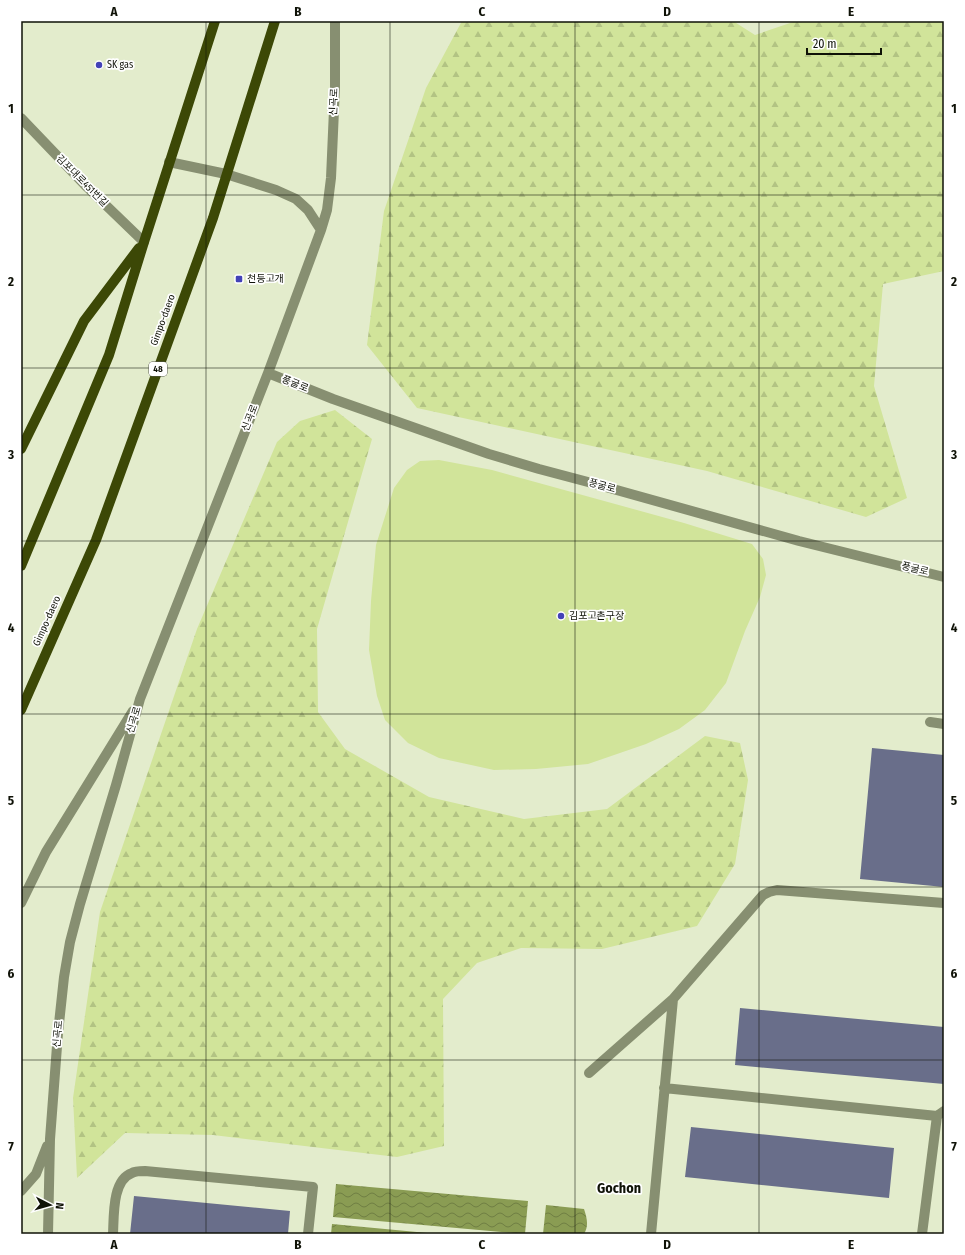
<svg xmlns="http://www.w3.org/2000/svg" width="965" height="1255" font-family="'Fira Sans Condensed','Noto Sans KR',sans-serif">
<defs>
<pattern id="forest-firs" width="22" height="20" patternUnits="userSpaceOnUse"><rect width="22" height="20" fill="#d1e49a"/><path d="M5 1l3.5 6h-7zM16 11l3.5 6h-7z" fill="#b2c383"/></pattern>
<pattern id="water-waves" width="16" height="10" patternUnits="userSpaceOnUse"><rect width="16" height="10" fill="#8a9c53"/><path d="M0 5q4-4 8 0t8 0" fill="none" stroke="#6f7e43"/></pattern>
</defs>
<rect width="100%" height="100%" fill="#e3eccc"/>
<path fill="#d1e49a" d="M439 460 492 470 684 523 752 544 763 559 766 575 760 597 745 631 726 683 705 710 679 729 646 744 588 764 536 769 494 770 439 758 408 743 385 720 377 696 369 650 371 601 376 545 394 488 407 470 420 461Z"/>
<path fill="url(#forest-firs)" d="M462 21H733L755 35 796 21H944V271L883 284 874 386 907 498 866 517 707 471 417 408 367 345 384 211 426 88Z
M335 410 372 439 317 629 318 712 345 749 429 797 524 819 607 809 705 736 740 743 748 780 735 864 697 926 602 949 521 948 477 963 443 999 444 1146 397 1157 213 1135 125 1133 77 1178 73 1098 100 912 197 629 277 442 300 421Z"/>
<path fill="url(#water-waves)" d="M336 1184 528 1201 525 1234 333 1217Z
M546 1205 584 1209C587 1218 589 1226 584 1234H543Z
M332 1224 438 1234H331Z"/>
<path fill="#696e8a" d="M872 748 944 755V887L860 879Z
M740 1008 944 1027V1084L735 1065Z
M691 1127 894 1148 889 1198 685 1177Z
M134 1196 290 1211 288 1234H130Z"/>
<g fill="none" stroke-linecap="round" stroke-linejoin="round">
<path stroke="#878f71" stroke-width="10" d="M21 118 87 187 144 242
M321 230 327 210 331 178 335 87V21
M268 373 333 399 489 454 539 469 588 482 799 541 944 577
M930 722 944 724
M21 903 46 852 133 711
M589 1073 673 999
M664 1088 937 1116
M21 1191 36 1174 47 1146
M48 1234 50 1139 58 1033 64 977 70 942 80 904 116 785 140 699 268 373 321 230 308 210 296 199 276 190 226 174 169 162
M113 1234C114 1216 112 1180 132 1173 135 1171 141 1171 145 1171L313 1187 308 1234
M651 1234 673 999 763 895 769 892 777 890 944 903
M922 1234 937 1116 944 1111"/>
<path stroke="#3c4806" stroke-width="10" d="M21 449 84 321 139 248
M21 566 109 355 144 242 215 21
M21 710 96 540 213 218 275 21"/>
</g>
<path fill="none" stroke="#0f1207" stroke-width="1" stroke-opacity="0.55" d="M206 21V1234M390 21V1234M575 21V1234M759 21V1234M21 195H944M21 368H944M21 541H944M21 714H944M21 887H944M21 1060H944"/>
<g fill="#4342b7" stroke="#fff" stroke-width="1.5">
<circle cx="99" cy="65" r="4"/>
<rect x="235" y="275" width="8" height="8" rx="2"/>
<circle cx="561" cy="616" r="4"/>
</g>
<g text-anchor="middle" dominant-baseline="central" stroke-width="3.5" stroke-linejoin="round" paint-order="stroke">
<rect fill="#fff" stroke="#575951" stroke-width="1" x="149" y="362" width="18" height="14" rx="3"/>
<g font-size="9" font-weight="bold" fill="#0f1207">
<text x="158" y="369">48</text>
</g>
<g font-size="10" fill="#0f1207" stroke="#fff" text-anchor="start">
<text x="107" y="65">SK gas</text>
<text x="247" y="279">천등고개</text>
<text x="569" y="616">김포고촌구장</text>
</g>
<g font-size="10" fill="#0f1207" stroke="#fff">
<text transform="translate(334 102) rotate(-88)">신곡로</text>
<text transform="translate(82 181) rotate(45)">김포대로451번길</text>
<text transform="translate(163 320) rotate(-70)">Gimpo-daero</text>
<text transform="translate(295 384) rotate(22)">풍굴로</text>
<text transform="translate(250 418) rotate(-69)">신곡로</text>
<text transform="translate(602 486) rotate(15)">풍굴로</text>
<text transform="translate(915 569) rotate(13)">풍굴로</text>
<text transform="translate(47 621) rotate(-66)">Gimpo-daero</text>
<text transform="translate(134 720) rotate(-74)">신곡로</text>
<text transform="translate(58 1034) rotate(-85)">신곡로</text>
</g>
<g font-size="14" font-weight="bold" fill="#0f1207" stroke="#fff">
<text x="619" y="1188">Gochon</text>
</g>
</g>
<rect width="965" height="1255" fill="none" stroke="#ffffff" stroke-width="44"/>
<g transform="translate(50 1205) rotate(96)" stroke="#ffffff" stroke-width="3" paint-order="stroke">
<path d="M0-3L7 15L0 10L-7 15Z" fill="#0f1207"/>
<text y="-6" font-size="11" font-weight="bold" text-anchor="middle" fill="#0f1207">N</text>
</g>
<path d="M807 48v6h74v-6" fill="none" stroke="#0f1207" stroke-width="2"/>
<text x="813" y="48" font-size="12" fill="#0f1207" stroke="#ffffff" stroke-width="3" paint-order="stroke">20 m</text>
<rect x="22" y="22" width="921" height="1211" fill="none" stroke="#0f1207" stroke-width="1.5"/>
<g font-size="13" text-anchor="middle" font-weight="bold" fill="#0f1207">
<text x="114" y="16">A</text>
<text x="298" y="16">B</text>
<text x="482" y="16">C</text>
<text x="667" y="16">D</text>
<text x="851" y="16">E</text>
<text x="11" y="113">1</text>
<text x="954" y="113">1</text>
<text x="11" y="286">2</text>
<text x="954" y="286">2</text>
<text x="11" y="459">3</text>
<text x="954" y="459">3</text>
<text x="11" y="632">4</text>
<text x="954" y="632">4</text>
<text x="11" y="805">5</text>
<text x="954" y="805">5</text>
<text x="11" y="978">6</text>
<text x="954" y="978">6</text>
<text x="11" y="1151">7</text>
<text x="954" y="1151">7</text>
<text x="114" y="1249">A</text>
<text x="298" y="1249">B</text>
<text x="482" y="1249">C</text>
<text x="667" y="1249">D</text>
<text x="851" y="1249">E</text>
</g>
</svg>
